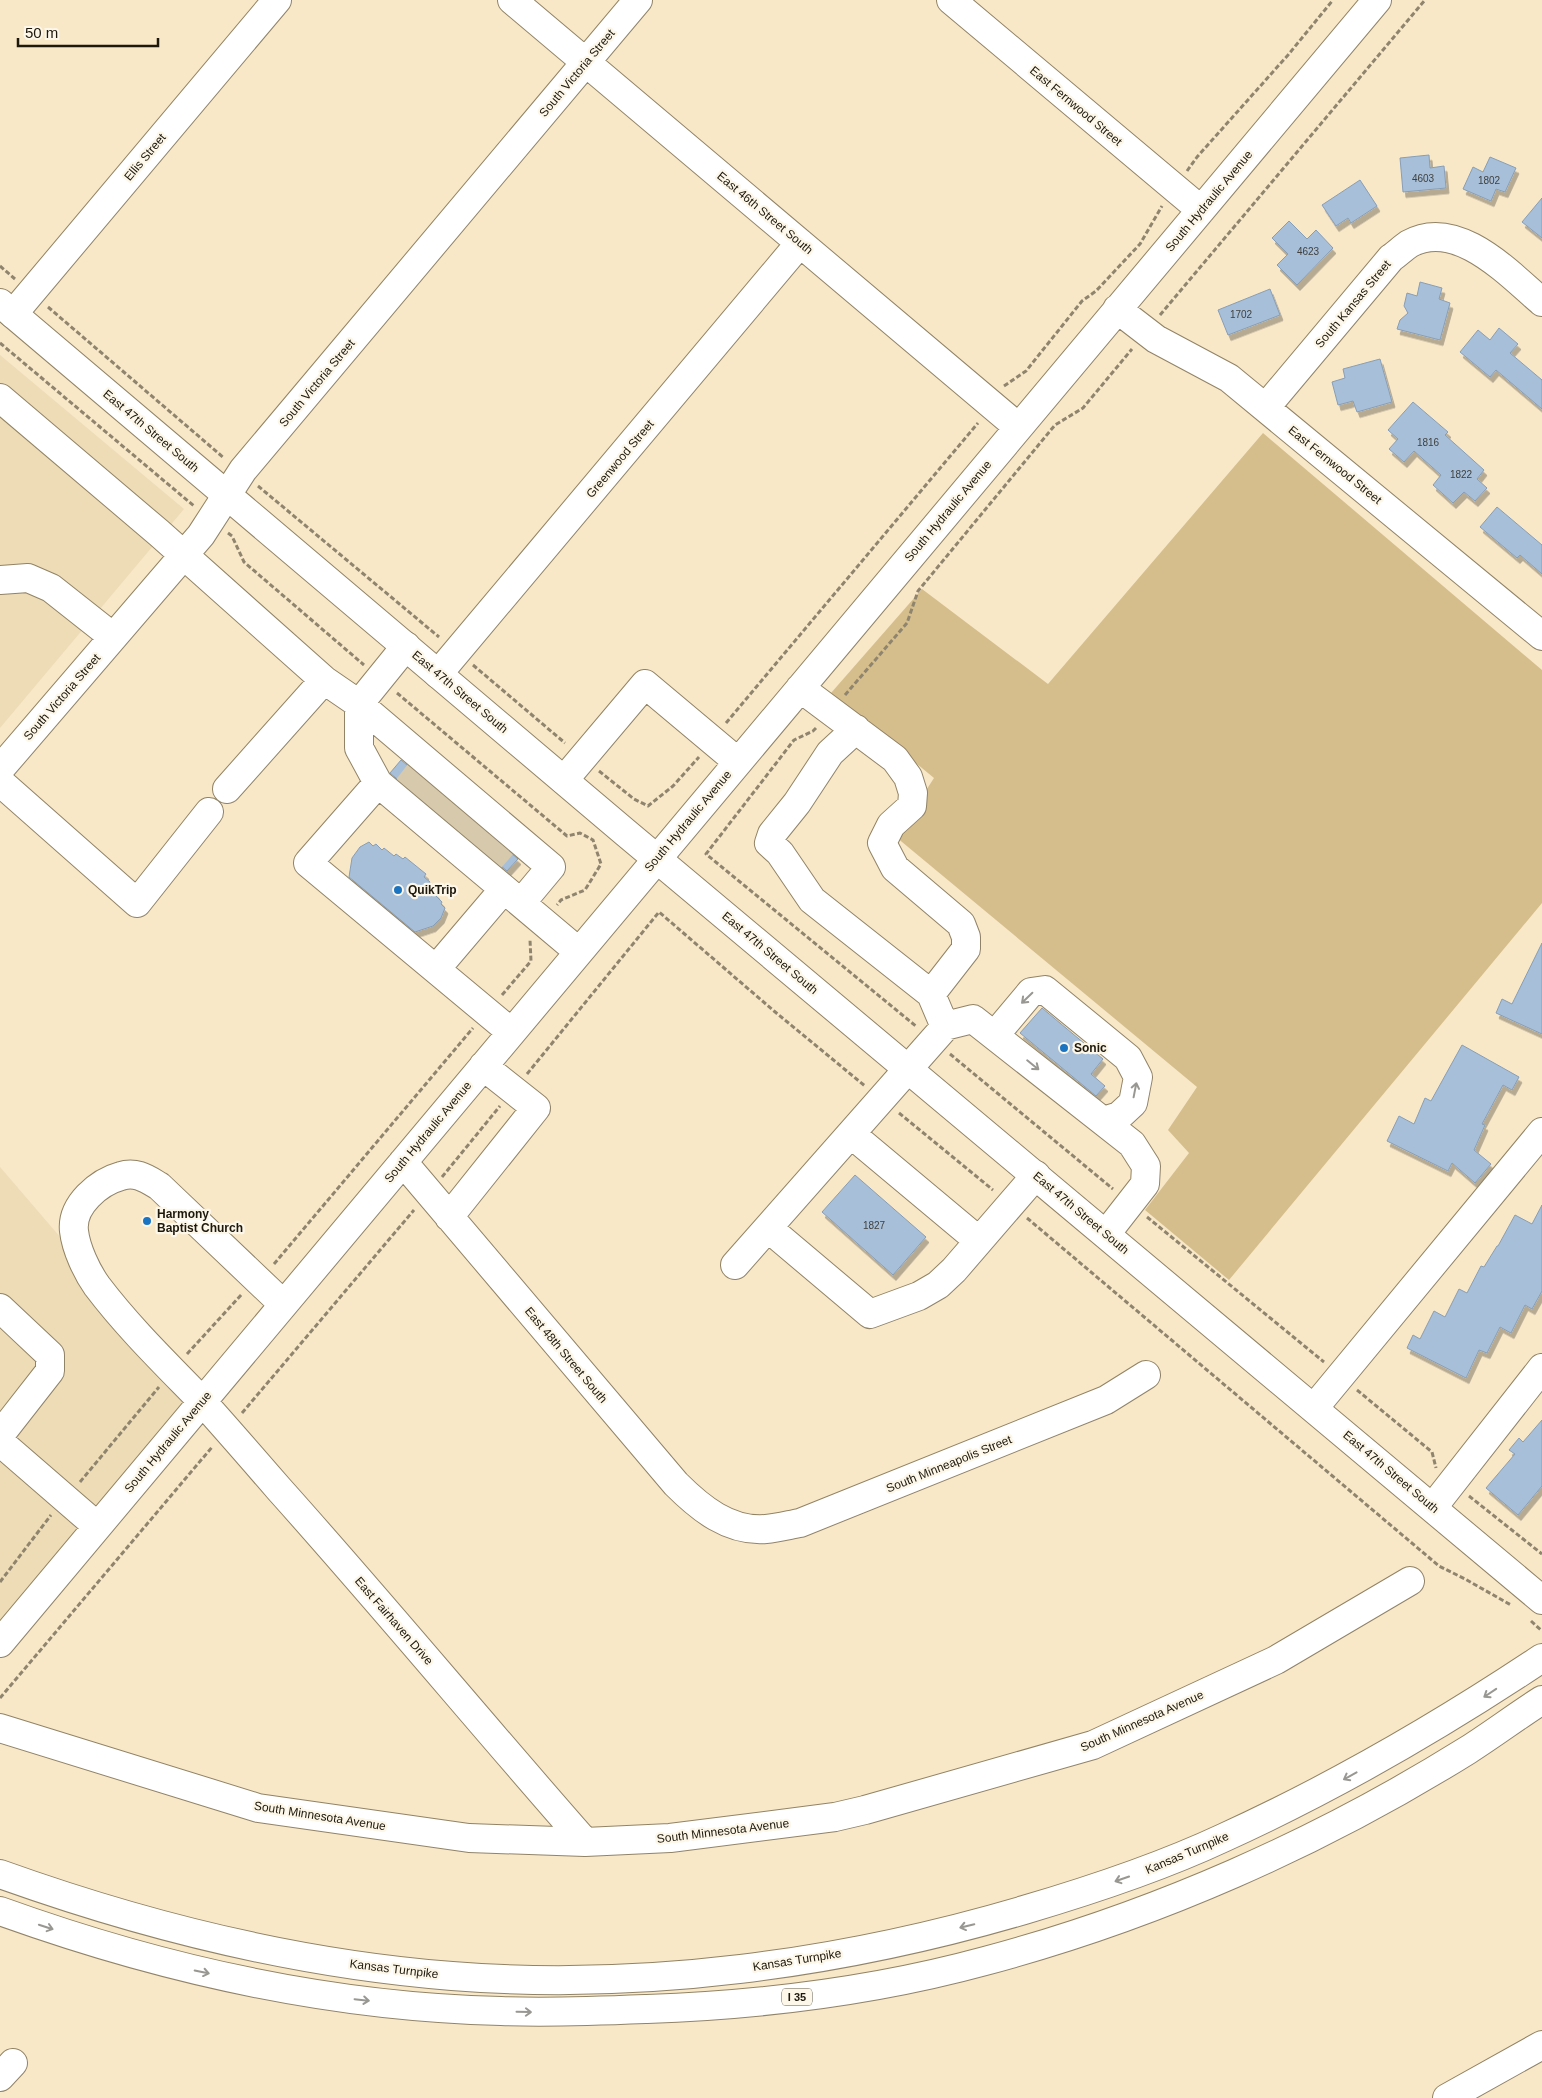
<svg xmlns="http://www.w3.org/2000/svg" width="1542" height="2098" font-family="Helvetica,sans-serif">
<defs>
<filter id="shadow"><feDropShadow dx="3" dy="5.5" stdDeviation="0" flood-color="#0004"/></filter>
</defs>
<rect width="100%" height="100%" fill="#f8e8c8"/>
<path fill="#eedcb6" d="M0 355 184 509 0 728Z
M0 1167 201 1401 0 1643Z"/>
<path fill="#d5be8c" d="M1263 433 1542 670V903L1229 1280 1145 1210 1189 1153 1168 1130 1197 1087 896 837 934 778 831 693 922 589 1048 684Z"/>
<path fill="#a7bfd8" stroke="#879eb7" filter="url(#shadow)" d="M1429 155 1430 168 1444 166 1446 188 1403 192 1400 158Z
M1490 157 1516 168 1505 192 1496 189 1491 201 1463 189 1473 167 1483 172Z
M1360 180 1377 206 1351 223 1348 218 1336 226 1322 205Z
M1542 198V238L1522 222Z
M1289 221 1307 239 1316 230 1333 248 1297 285 1277 265 1288 254 1272 238Z
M1420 282 1442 288 1439 299 1450 303 1440 340 1397 329 1400 320 1408 313 1404 306 1407 293 1417 296Z
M1270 289 1280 315 1228 335 1218 310Z
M1499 328 1518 344 1510 353 1542 380V409L1496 370 1490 377 1460 352 1478 330 1490 340Z
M1380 359 1392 402 1357 412 1353 401 1338 405 1332 382 1345 378 1343 369Z
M1413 402 1448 432 1445 435 1484 470 1477 479 1487 488 1475 501 1464 492 1453 503 1433 485 1441 475 1414 451 1404 462 1389 449 1398 439 1388 430Z
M1497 507 1542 545V574L1520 555 1517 558 1480 527Z
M401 760 518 859 507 871 390 773Z
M369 842 373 846 376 844 382 850 384 848 394 856 396 854 403 859 405 857 426 874 424 877 430 882 428 886 437 894 436 896 442 902 441 904 445 908 441 918 433 926 415 932 349 877 352 858 360 847Z
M1542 943V1034L1496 1013 1502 999 1512 1004Z
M1042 1008 1103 1059 1091 1074 1105 1086 1096 1096 1020 1033Z
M1462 1045 1519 1077 1512 1090 1503 1085 1482 1124 1485 1125 1474 1150 1491 1164 1475 1183 1452 1163 1448 1171 1387 1141 1399 1116 1414 1124 1425 1098 1431 1101Z
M855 1175 926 1237 893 1275 822 1212Z
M1542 1205V1291L1532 1309 1525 1305 1511 1333 1500 1327 1487 1353 1479 1350 1466 1378 1407 1348 1413 1335 1420 1339 1434 1311 1445 1317 1459 1289 1467 1293 1481 1266 1484 1267 1497 1246H1498L1515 1215 1532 1224Z
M1542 1420V1486L1518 1515 1486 1488 1515 1454 1509 1450 1519 1438 1523 1442Z"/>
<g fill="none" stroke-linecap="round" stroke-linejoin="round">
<path stroke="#d7c9ac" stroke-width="28" stroke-dasharray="28 14" stroke-linecap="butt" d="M404 792 421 770
M421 807 439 786
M436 819 454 798
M453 834 471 813
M472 849 490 829
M487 863 505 842"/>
<g stroke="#918366" stroke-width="30">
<path id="minor" d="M512 0 1018 427
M951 0 1201 210
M1117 309 1156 339 1229 378 1542 636
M13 314 277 0
M0 398 159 533 324 680 359 704 551 867 521 903
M1266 407 1391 258C1397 254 1403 248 1409 244 1457 217 1509 274 1542 302
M0 580 28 578 51 588 113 637
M438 674 800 243
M856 729 830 753 797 803 772 834 769 843 780 853 812 900 931 994
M0 769 201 535 243 470 638 0
M564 780 645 684 738 762
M0 782 137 903 209 812
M378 783 359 748V704L406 646
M227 789 324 680
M436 969 504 889
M945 1026 973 1019 1132 1144 1146 1166 1145 1184 1106 1234
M511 1032 308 863 378 783 579 952
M995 1035 1031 992 1045 990 1128 1058 1138 1077 1133 1103 1119 1116 1103 1121
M851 1134 979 1241
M403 1162 676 1484C700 1508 729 1532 766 1529 777 1528 789 1525 800 1523L1106 1400 1146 1375
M449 1217 536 1108 483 1066
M768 1228 870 1314 919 1296 938 1285 954 1270 1036 1175
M735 1265 945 1027 931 994 966 949V937L961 924 895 868 882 843 891 825 912 806 913 793 908 777 895 759 800 688
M283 1304 159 1186C147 1179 136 1171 121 1176 99 1182 71 1205 74 1231 76 1249 87 1272 97 1286 128 1327 165 1363 200 1399 227 1429 253 1459 279 1489 383 1605 482 1725 585 1842
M0 1308 50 1355V1371L0 1435
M1314 1408 1542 1132
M0 1442 97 1526
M1433 1507 1542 1368
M0 1643 1377 0
M0 1728 258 1808 469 1838 585 1842 670 1838 835 1817 865 1810 1093 1745 1276 1660 1410 1581
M0 2077 13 2063
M1447 2098 1542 2045"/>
</g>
<g stroke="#918366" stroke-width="30">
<path id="major" d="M0 303 626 833 1542 1600"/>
</g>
<g stroke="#918366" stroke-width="30">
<path id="highway" d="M0 1874C145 1926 298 1964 452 1976 643 1991 841 1964 1024 1910 1092 1890 1159 1868 1223 1838 1335 1787 1440 1726 1542 1658
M0 1911C161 1969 330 2007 501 2011 550 2013 598 2011 647 2009 761 2005 875 1991 985 1961 1154 1916 1319 1843 1468 1750 1493 1734 1517 1716 1542 1700"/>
</g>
<path stroke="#8f846e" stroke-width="3" stroke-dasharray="5 2.5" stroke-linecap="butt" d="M1187 171 1197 157 1288 55 1333 0
M0 266 15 279
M48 307 224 458
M1160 315 1425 0
M0 343 194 506
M1004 386 1026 371 1082 301 1096 291 1140 244 1162 206
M258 486 439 637
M228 533 232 536 244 562 364 665
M473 665 565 743
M397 693 567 836 580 833 593 840 601 864 585 890 561 900 557 905
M845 695 907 623 918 591 1055 425 1083 408 1132 349
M726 723 978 423
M816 728 813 731 794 740 706 854 917 1027
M599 771 634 799 648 806 673 786 699 757
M502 995 531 961 530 940
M950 1054 1113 1189
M527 1074 659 912 774 1011 865 1086
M899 1113 993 1190
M442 1177 500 1106
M1147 1217 1324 1362
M1027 1218 1439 1566 1465 1579 1511 1605
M274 1264 473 1028
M187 1354 242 1294
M1357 1390 1432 1452 1436 1468
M242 1413 414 1210
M80 1482 159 1387
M1469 1496 1542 1554
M0 1582 51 1515
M1531 1621 1542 1631
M0 1698 213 1446"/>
<use href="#minor" stroke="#fff" stroke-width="28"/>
<use href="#major" stroke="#fff" stroke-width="28"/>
<use href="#highway" stroke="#fff" stroke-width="28"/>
</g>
<defs><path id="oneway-shaft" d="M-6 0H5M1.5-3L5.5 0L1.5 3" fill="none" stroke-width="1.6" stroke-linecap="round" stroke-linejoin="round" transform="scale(1.25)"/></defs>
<g stroke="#999792">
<use href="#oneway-shaft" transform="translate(1027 998) rotate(136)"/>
<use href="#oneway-shaft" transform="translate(1033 1065) rotate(39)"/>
<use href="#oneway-shaft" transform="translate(1135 1090) rotate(-79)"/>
<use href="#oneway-shaft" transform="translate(1490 1693) rotate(146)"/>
<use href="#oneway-shaft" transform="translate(1350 1776) rotate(151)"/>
<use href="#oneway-shaft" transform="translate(1122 1879) rotate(161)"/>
<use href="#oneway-shaft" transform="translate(967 1926) rotate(167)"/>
<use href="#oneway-shaft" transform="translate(46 1927) rotate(18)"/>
<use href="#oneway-shaft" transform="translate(202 1972) rotate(12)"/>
<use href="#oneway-shaft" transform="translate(362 2000) rotate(6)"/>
<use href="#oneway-shaft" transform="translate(524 2012) rotate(1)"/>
</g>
<g fill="#1b74c1" stroke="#fdf7ea" stroke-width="2">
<circle cx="398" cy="890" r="5"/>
<circle cx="1064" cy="1048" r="5"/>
<circle cx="147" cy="1221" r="5"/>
</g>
<g text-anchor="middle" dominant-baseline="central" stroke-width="4.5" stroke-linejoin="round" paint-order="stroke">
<g font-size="10" fill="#40413f">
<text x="1423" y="178">4603</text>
<text x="1489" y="180">1802</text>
<text x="1308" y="251">4623</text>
<text x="1241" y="314">1702</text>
<text x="1428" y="442">1816</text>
<text x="1461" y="474">1822</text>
<text x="874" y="1225">1827</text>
</g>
<rect fill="#fdf7ea" stroke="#605a4f" stroke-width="1" x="782" y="1988.5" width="30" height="17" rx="4"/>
<g font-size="11" font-weight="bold" fill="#1d170c">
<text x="797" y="1997">I 35</text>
</g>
<g font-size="12" fill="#1d170c" stroke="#fdf7ea">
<text transform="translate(577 73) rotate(-50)">South Victoria Street</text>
<text transform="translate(1076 106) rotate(40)">East Fernwood Street</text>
<text transform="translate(145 157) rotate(-50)">Ellis Street</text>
<text transform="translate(1209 201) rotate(-50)">South Hydraulic Avenue</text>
<text transform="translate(765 213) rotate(40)">East 46th Street South</text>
<text transform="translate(1353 304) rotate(-50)">South Kansas Street</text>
<text transform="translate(317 383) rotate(-50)">South Victoria Street</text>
<text transform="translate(151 431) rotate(40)">East 47th Street South</text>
<text transform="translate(620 459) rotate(-50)">Greenwood Street</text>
<text transform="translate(1335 465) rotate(39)">East Fernwood Street</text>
<text transform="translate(948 511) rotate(-50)">South Hydraulic Avenue</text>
<text transform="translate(460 692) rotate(40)">East 47th Street South</text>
<text transform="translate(62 697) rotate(-49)">South Victoria Street</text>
<text transform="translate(688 821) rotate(-50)">South Hydraulic Avenue</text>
<text transform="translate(770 953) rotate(40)">East 47th Street South</text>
<text transform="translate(428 1132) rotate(-50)">South Hydraulic Avenue</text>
<text transform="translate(1081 1213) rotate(40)">East 47th Street South</text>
<text transform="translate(566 1355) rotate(50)">East 48th Street South</text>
<text transform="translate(168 1442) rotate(-50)">South Hydraulic Avenue</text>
<text transform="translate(949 1464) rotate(-22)">South Minneapolis Street</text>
<text transform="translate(1391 1472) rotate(40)">East 47th Street South</text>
<text transform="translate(394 1621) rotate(49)">East Fairhaven Drive</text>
<text transform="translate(1142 1721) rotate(-24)">South Minnesota Avenue</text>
<text transform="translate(320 1816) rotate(9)">South Minnesota Avenue</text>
<text transform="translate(723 1831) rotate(-7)">South Minnesota Avenue</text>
<text transform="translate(1187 1853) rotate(-23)">Kansas Turnpike</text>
<text transform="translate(797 1960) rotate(-9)">Kansas Turnpike</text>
<text transform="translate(394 1969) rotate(7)">Kansas Turnpike</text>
</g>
<g font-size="12" font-weight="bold" fill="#1d170c" stroke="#fdf7ea" text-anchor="start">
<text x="408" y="890">QuikTrip</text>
<text x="1074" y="1048">Sonic</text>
<text x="157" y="1214">Harmony<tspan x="157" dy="14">Baptist Church</tspan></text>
</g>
</g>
<path d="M18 38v8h140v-8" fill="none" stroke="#1d170c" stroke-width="2.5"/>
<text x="25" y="38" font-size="15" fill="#1d170c" stroke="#fdf7ea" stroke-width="4" paint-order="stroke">50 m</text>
</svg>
